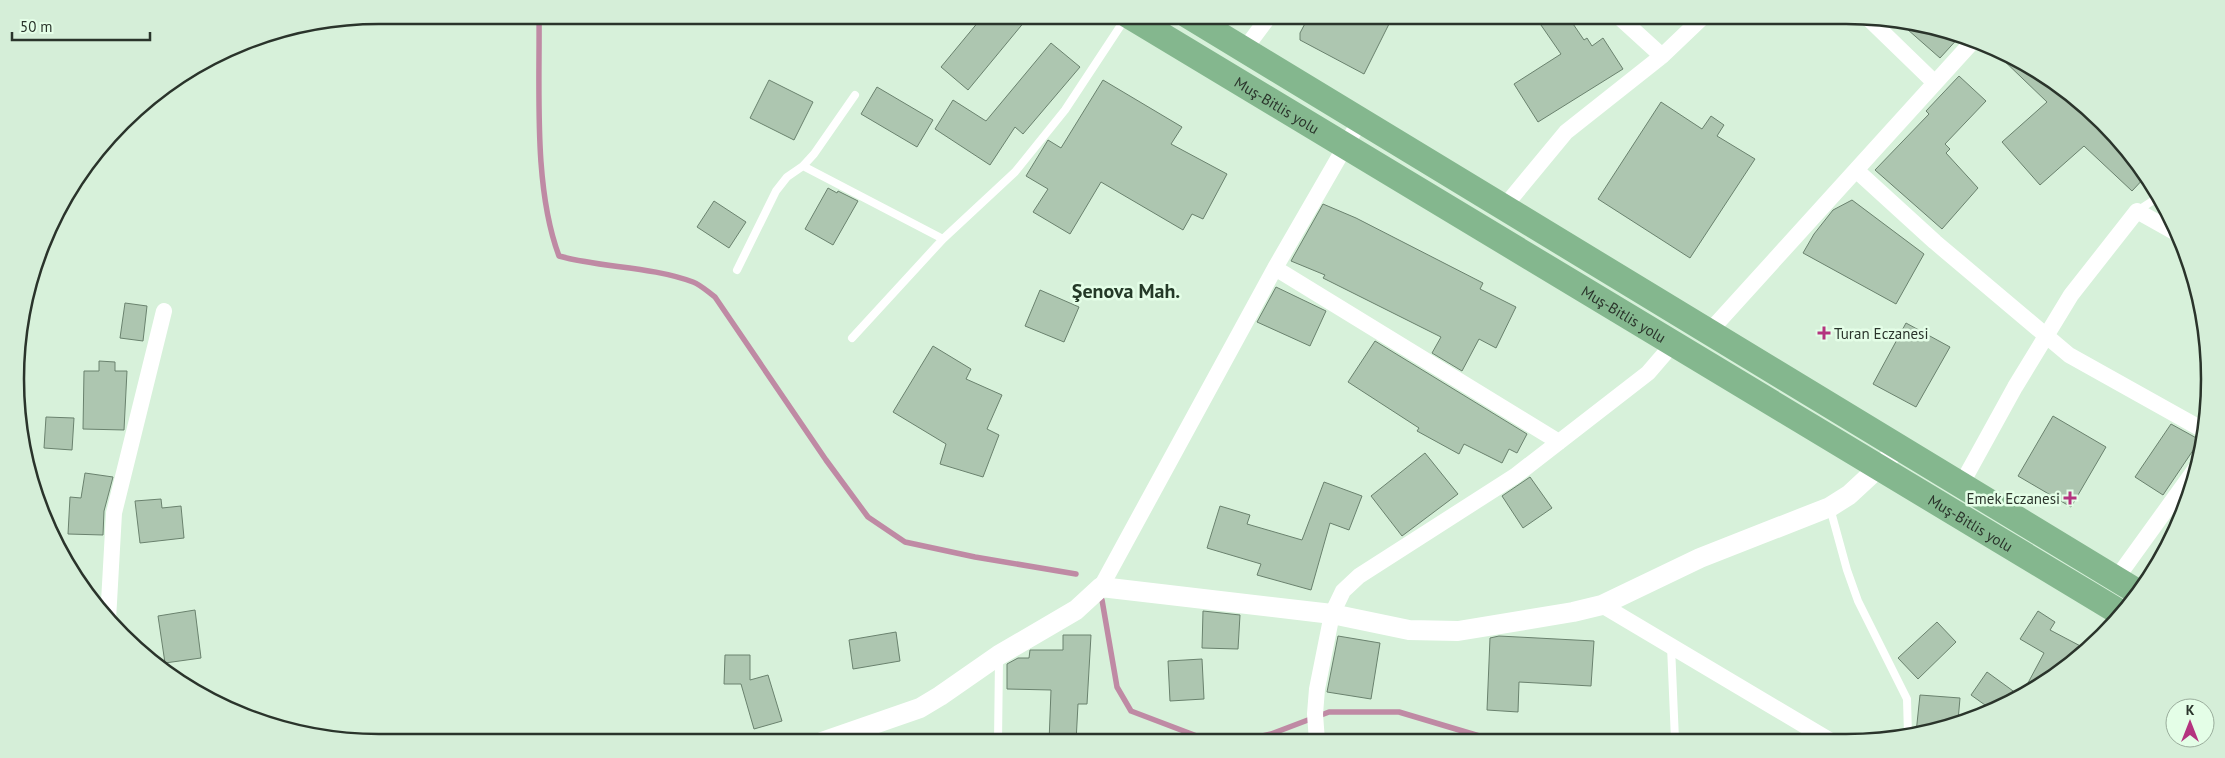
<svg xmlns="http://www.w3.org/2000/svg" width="2225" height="758" font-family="'PT Sans',sans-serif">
<rect width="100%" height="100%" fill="#d7f1da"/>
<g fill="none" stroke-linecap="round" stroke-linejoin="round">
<path stroke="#bf8aa4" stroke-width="5.5" d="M539 15C540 89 533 187 559 256 602 268 650 266 693 282 701 285 708 292 715 297L826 460 868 517 905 542 975 557 1076 574
M1102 600 1117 687 1131 711 1210 741
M1241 741 1271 734 1329 712H1399L1486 738 1488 741"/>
</g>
<path fill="#adc6b0" stroke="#6a826e" d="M984 15H1030L968 90 941 67Z
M1534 15H1567L1584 40 1587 38 1592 46 1603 38 1623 69 1538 122 1514 84 1561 54Z
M1309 16H1393L1364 74 1300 40V33Z
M1899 22 1940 27 1961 35 1940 58Z
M1051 43 1080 67 1023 134 1015 127 990 165 935 129 953 100 986 121Z
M2001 50 2067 90 2120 139 2146 176 2132 191 2084 146 2040 185 2002 142 2047 102 1997 54Z
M1959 76 1986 101 1945 144 1950 149 1946 153 1978 188 1942 229 1875 170 1929 114 1926 111Z
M769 80 813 102 794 140 750 118Z
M1103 80 1182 127 1171 144 1227 174 1203 219 1192 214 1183 230 1101 182 1070 234 1033 212 1048 189 1026 176 1048 140 1061 148Z
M877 87 933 120 917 147 861 114Z
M1661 102 1702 129 1711 116 1724 125 1717 136 1755 159 1690 258 1598 199Z
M828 188 837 193 838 191 858 201 833 245 805 229Z
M1852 200 1924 254 1896 304 1803 253 1814 234 1833 210Z
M714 201 746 222 729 248 697 227Z
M1323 204 1356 218 1483 283 1480 289 1516 307 1496 348 1479 339 1462 371 1432 353 1441 337 1323 278 1325 275 1291 261Z
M1276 287 1326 311 1310 346 1257 322Z
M1040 290 1079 307 1064 342 1025 326Z
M125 303 147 306 143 341 120 338Z
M1906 323 1950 347 1916 407 1873 384Z
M1375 341 1527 434 1517 453 1509 449 1502 463 1464 444 1459 454 1417 431 1419 428 1348 382Z
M933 346 971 369 966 379 1002 395 987 429 999 435 983 477 940 464 946 444 893 412Z
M99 361 115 362V371H127L124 430 83 429 84 371H99Z
M2053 416 2106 447 2071 507 2018 476Z
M46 417 74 418 72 450 44 448Z
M2171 424 2200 440 2163 495 2135 477Z
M1425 453 1458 494 1402 536 1371 496Z
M85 473 113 477 104 511 103 535 68 534 70 497 81 498Z
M1530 477 1552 508 1523 528 1502 496Z
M1324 482 1362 496 1349 530 1330 523 1311 590 1257 575 1261 564 1207 548 1220 506 1250 515 1247 524 1302 540Z
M161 499 162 508 181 506 184 538 140 543 135 501Z
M195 610 201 658 165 663 158 616Z
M1203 611 1240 615 1238 649 1202 648Z
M2038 611 2055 622 2050 630 2088 650 2021 696 2044 653 2020 639Z
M1937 622 1956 642 1918 679 1898 658Z
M896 632 900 661 853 669 849 640Z
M1063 635H1091L1087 704H1078L1076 742H1049L1051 690 1007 689V664L1018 658H1029L1030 650H1063Z
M1338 636 1380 643 1371 699 1327 692Z
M1499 636 1594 641 1591 686 1519 682 1518 712 1487 710 1490 638Z
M725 655H750V680L768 675 782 721 754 729 741 684H724Z
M1202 659 1204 699 1170 701 1168 661Z
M1987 672 2020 696 2007 706 1992 710 1971 695Z
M1920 695 1960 698 1958 721 1916 733Z"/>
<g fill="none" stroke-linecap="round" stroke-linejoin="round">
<path stroke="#fff" stroke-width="8" d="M803 166 943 239
M2137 211 2160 196
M737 270 776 191 787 177 803 166 814 154 855 95
M852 338 943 239 1015 172 1065 110 1125 19
M1830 508 1847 570 1858 601 1907 699 1908 735
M1671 646 1675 740
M998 742 999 659"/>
<path stroke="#fff" stroke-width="16" d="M1617 15 1662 56
M1868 18 1935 83
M1244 50 1270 15
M1856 170 1935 242 2069 355 2205 431
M1504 207 1566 132 1662 56 1705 15
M1275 268 1559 442
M1709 332 1974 40
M1961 485 2015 387 2071 295 2137 211 2178 234
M2116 579 2199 464
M1101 587 1275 268 1361 119
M1602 605 1829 740
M108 620 114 513 164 311
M1317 741 1315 714 1317 689 1332 614 1343 591 1359 576 1515 476 1648 373 1673 344"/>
<path stroke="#fff" stroke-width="20" d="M822 742 920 708 940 696 999 655 1076 610 1101 587 1332 614 1409 630 1458 631 1573 612 1602 605 1700 558 1830 507 1849 495 1889 458"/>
<g stroke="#84b78e" stroke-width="26">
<path id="s1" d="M1128 15 2119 612"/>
<path d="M1187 15 2136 591"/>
</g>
</g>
<g fill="#b4337f" stroke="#e4fee7" stroke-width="2">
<path d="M1821.5 325.5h5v5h5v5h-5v5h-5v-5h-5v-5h5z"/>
<path d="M2067.5 490.5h5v5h5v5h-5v5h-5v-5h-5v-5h5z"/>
</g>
<g text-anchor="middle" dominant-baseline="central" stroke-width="5" stroke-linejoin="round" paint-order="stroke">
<g font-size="15" fill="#2a342b" stroke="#e4fee7">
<text stroke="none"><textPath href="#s1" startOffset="174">Muş-Bitlis yolu</textPath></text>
<text stroke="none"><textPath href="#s1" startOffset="579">Muş-Bitlis yolu</textPath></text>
<text stroke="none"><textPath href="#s1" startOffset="984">Muş-Bitlis yolu</textPath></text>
</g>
<g font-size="15" fill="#2a342b" stroke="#e4fee7" text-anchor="start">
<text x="1834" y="333">Turan Eczanesi</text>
<text x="2060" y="498" text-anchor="end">Emek Eczanesi</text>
</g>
<g font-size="20" font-weight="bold" fill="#243927" stroke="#e4fee7">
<text x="1126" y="291">Şenova Mah.</text>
</g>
</g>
<path d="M0 0H2225V758H0ZM379 24H1846A355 355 0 0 1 2201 379V379A355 355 0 0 1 1846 734H379A355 355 0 0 1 24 379V379A355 355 0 0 1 379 24Z" fill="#d5eed8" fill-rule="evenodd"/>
<path fill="none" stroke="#2a342b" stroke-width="2.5" d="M379 24H1846A355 355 0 0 1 2201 379V379A355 355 0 0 1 1846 734H379A355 355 0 0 1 24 379V379A355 355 0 0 1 379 24Z"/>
<g transform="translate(2190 723)"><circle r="24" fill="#e4fee7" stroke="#9aad9c"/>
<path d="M0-4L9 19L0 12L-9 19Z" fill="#b4337f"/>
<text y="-8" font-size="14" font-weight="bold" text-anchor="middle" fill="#2a342b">K</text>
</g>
<path d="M12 32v8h138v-8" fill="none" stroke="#2a342b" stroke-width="2.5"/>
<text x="20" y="32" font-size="15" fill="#2a342b" stroke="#e4fee7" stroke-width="4" paint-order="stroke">50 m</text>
</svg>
